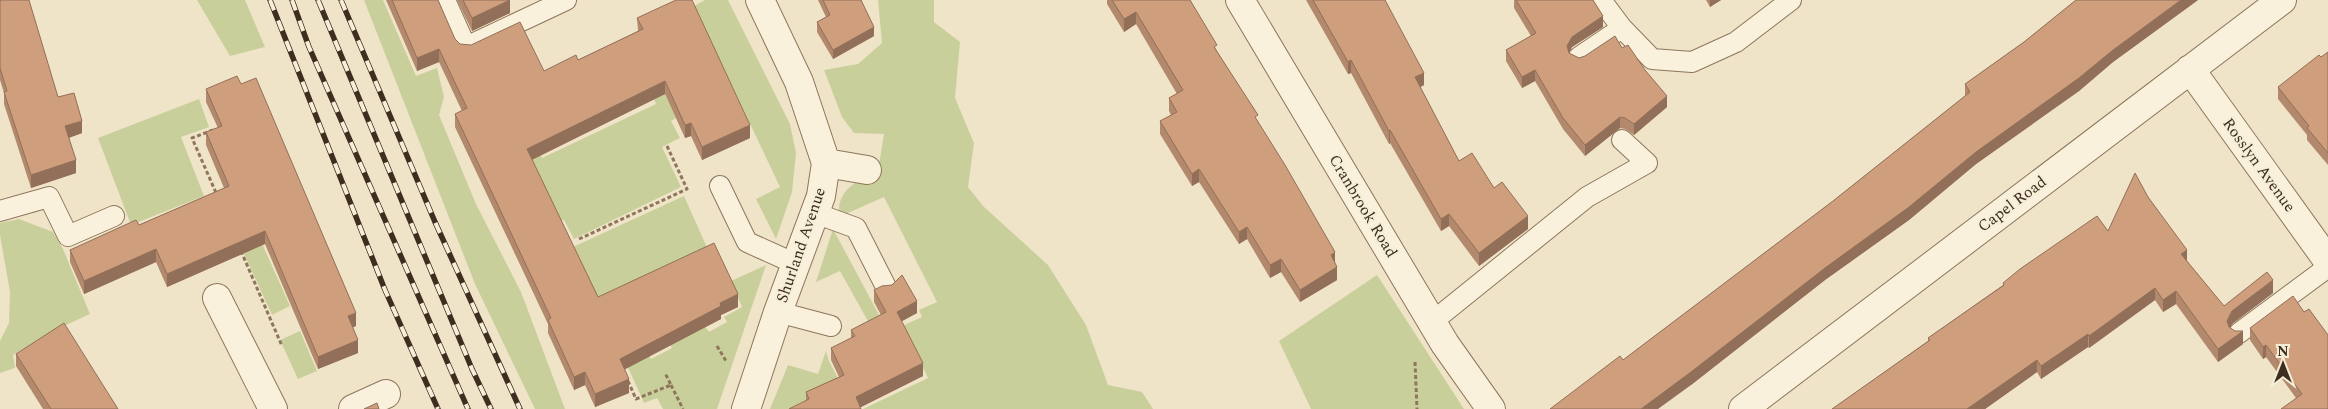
<svg xmlns="http://www.w3.org/2000/svg" width="2328" height="409" font-family="Spectral,serif">
<rect width="100%" height="100%" fill="#f0e4c8"/>
<path fill="#c9cf9b" d="M197 0H245L265 47 230 56Z
M364 0H383L416 76 437 68 444 97 439 115 476 204 521 292 565 409H535L475 284Z
M705 0H728L790 124 796 153 792 192 776 239 756 199 780 187 694 6Z
M878 0H934V22L960 42 955 98 974 143 968 187 983 206 1048 265 1086 325 1108 385 1142 392 1153 409H863L928 378 902 326 922 317 919 310 937 302 884 197 839 217C837 188 855 183 878 171L884 134 854 133 842 117 824 70 858 64 882 43Z
M658 80 676 118 671 121 680 138 662 147 681 187 574 239 564 220 558 221 524 147 534 141 542 158 656 104 648 85Z
M199 99 209 127 181 137 204 196 131 225 98 138Z
M684 196 710 254 601 304 573 247Z
M19 219 53 232 63 249 90 314 53 331 13 355 15 368 0 373V341L9 323 10 292 0 235V223Z
M833 229 885 326 874 332 840 271 816 282Z
M260 239 290 306 272 315 241 247Z
M766 265 717 409H663L657 398 644 403 626 363 648 352 651 359 672 348 669 342 704 325 709 332 727 322 724 317 742 307 731 281Z
M1377 275 1464 409H1311L1279 341Z
M300 331 317 371 298 379 280 340Z
M826 351 829 361 844 390 804 409H770L788 365 818 374Z"/>
<g fill="none" stroke-linecap="round" stroke-linejoin="round">
<g stroke="#8d765c" stroke-width="22">
<path id="lane" d="M445 0 466 47 566 0
M1601 0 1622 28 1652 59 1692 62 1736 42 1791 0
M1579 57 1622 28
M720 186 747 242 796 264
M0 211 49 197 68 236 114 216
M815 213 856 228 886 287
M778 312 831 326
M1432 322 1587 197 1647 163 1622 140
M2239 333 2328 267"/>
</g>
<g stroke="#8d765c" stroke-width="30">
<path id="street" d="M1240 0 1445 344 1491 409
M2190 69 2328 261
M826 163 867 170
M217 298 273 409
M353 409 386 394
M746 409 778 312 821 196 826 163 799 82 760 0
M1743 409 2282 0"/>
</g>
<path stroke="#8d765c" stroke-width="3" stroke-dasharray="4 2.5" stroke-linecap="butt" d="M213 130 192 138 217 195
M579 239 687 189 667 146
M241 251 282 346
M717 346 726 361
M1415 362 1417 409
M628 381 636 399 671 385 665 373
M671 385 683 409"/>
<use href="#lane" stroke="#faf1dc" stroke-width="20"/>
<use href="#street" stroke="#faf1dc" stroke-width="28"/>
<g stroke="#3d2e20" stroke-width="5.5">
<path id="rail" d="M270 0 385 290 438 409
M292 0 309 47 468 409
M318 0 472 369 491 409
M341 0 435 222 520 409"/>
</g>
<use href="#rail" stroke="#f7eed8" stroke-width="4" stroke-dasharray="11" stroke-linecap="butt"/>
</g>
<path fill="#b2896c" d="M0 0 58 97 82 133 69 138 76 173 31 188 4 104V93L0 80Z
M386 0H438L455 39 460 44 544 71 578 60 638 31 637 18 750 138 702 160 691 136 685 138 665 94 532 160 598 297 738 307 721 315V319L624 369 629 393 595 407 585 385 574 390 548 333V324L455 127V114L462 111 439 62 417 71Z
M457 0H510V13L472 31Z
M818 0H861L874 36 833 59 817 32V22L826 17Z
M1107 0H1190L1217 51 1258 122 1335 263 1337 280 1300 302 1281 272 1270 278 1247 239 1239 244 1199 182 1192 186 1160 134V121L1171 115 1169 111V98L1177 94 1136 24 1124 32 1107 4Z
M1306 0H1385L1424 85 1420 87 1459 161 1494 188 1528 229 1479 266 1449 226 1441 231 1390 143 1389 144 1351 73 1348 74Z
M1514 0H1593L1603 27 1572 47 1569 53 1579 58 1622 48 1667 107 1634 135 1625 129 1620 128 1585 156 1563 129 1535 81 1522 88 1506 61V50L1531 36 1514 8Z
M1706 0H1721L1710 7Z
M2076 0H2198L2113 62 2079 91 1976 164 1909 220 1825 280 1691 385 1623 360 1833 201 1965 96V84L2024 42Z
M2328 52V165L2307 140V135L2278 99V87Z
M206 89 356 326 353 327 358 353 318 369 265 244 167 287 156 262 84 294 70 262V250L139 225 224 188 206 145V132L218 128 206 102Z
M2148 197 2187 261 2224 306 2273 293 2232 324 2230 328 2243 344 2218 362 2176 304 2163 312 2155 300 2089 348 2088 347 2041 379 2037 372 1985 409H1832L1928 341V338L2003 285V283L2108 231Z
M874 290 917 313 901 321 923 376 861 407 806 401V392L839 377 831 360V348L851 338V330L881 315 874 302Z
M2304 312 2328 409 2296 398 2266 357 2263 359 2250 340V328Z
M16 354 118 409H43L16 366Z"/>
<path fill="#916f58" d="M510 0V13L472 31V18Z
M1710 0H1721L1710 7Z
M2181 0H2198L2113 62 2079 91 1976 164 1909 220 1825 280 1691 385 1658 409H1641L1976 152Z
M1136 12V24L1124 32V19Z
M1603 16V27L1572 47 1567 57V46L1572 37Z
M874 27V36L833 59V50Z
M439 49V62L417 71V58Z
M1351 60V73L1348 74V62Z
M1535 70V81L1522 88V77Z
M1424 73V85L1415 90V77Z
M665 81V94L527 162V149Z
M1667 96V107L1634 135V124Z
M1620 117V128L1585 156V145Z
M82 121V133L65 139V126Z
M691 123V136L685 138V125Z
M750 125V138L702 160V147Z
M1390 130V143L1389 144V131Z
M76 160V173L31 188V175Z
M1199 169V182L1192 186V174Z
M1449 214V226L1441 231V219Z
M1528 216V229L1479 266V253Z
M1247 227V239L1239 244V232Z
M265 231V244L167 287V274Z
M156 249V262L84 294V281Z
M2187 250V262L2181 254Z
M1335 252V265L1331 255Z
M1281 259V272L1270 278V265Z
M1337 267V280L1300 302V290Z
M2273 280V293L2232 324 2227 334V321L2232 311Z
M2155 288V300L2089 348V336Z
M2176 291V304L2163 312V300Z
M738 294V307L721 315V319L620 372V359L720 303Z
M917 301V313L897 324V312Z
M356 313V326L348 329V316Z
M2243 331V344L2218 362V349Z
M2088 334V347L2041 379V366Z
M358 340V353L318 369V357Z
M2266 345V357L2263 359V347Z
M2037 360V372L1985 409H1967Z
M923 363V376L857 409 856 397Z
M585 372V385L574 390V377Z
M629 379V393L595 407V394Z"/>
<path fill="#cf9f7d" stroke="#916f58" d="M0 0H29L58 97 74 93 82 121 65 126 76 160 31 175 4 92 7 91 0 68Z
M392 0H438L455 39 460 44 471 45 520 22 544 71 576 55 578 60 643 29 637 18 676 0H692L750 125 702 147 691 123 685 125 665 81 527 149 598 297 714 243 738 294 720 303 721 306 620 359 629 379 595 394 585 372 574 377 548 320 551 318 455 114 467 108 439 49 417 58Z
M463 0H510L472 18Z
M823 0H861L874 27 833 50 817 22 830 15Z
M1112 0H1190L1217 45 1214 47 1258 115 1255 117 1285 165 1335 252 1331 255 1337 267 1300 290 1281 259 1270 265 1247 227 1239 232 1199 169 1192 174 1160 121 1177 112 1169 98 1183 90 1136 12 1124 19Z
M1313 0H1385L1424 73 1415 77 1459 161 1472 153 1494 188 1502 182 1528 216 1479 253 1449 214 1441 219 1390 130 1389 131 1351 60 1348 62Z
M1516 0H1593L1603 16 1572 37 1567 46 1569 53 1579 58 1585 56 1615 36 1622 48 1628 45 1645 70 1667 96 1634 124 1625 118 1620 117 1585 145 1563 118 1535 70 1522 77 1506 50 1536 33Z
M2076 0H2181L2113 50 2079 78 1976 152 1909 207 1825 268 1691 372 1641 409H1550L1620 356 1623 360 1833 201 1970 92 1965 84 2024 42Z
M2328 52V153L2307 128 2309 126 2278 87 2319 55 2321 57Z
M237 76 241 84 256 78 356 313 348 316 358 340 318 357 265 231 167 274 156 249 84 281 70 250 136 220 139 225 229 186 206 132 222 126 206 89Z
M2135 173 2148 197 2187 250 2181 254 2224 306 2267 272 2273 280 2232 311 2227 321 2229 327 2235 331H2243L2218 349 2176 291 2163 300 2155 288 2089 336 2088 334 2041 366 2037 360 1967 409H1832L1930 340 1928 338 2004 285 2003 283 2020 269 2097 216 2108 231Z
M902 275 917 301 897 312 923 363 856 397 861 409H789L809 399 806 392 844 375 831 348 855 336 851 330 886 312 874 290 882 286 892 285Z
M2293 296 2304 312 2309 309 2328 335V409H2281L2302 394 2266 345 2263 347 2250 328Z
M64 323 118 409H51L16 354Z
M377 403 379 409H364Z"/>
<g text-anchor="middle" dominant-baseline="central" stroke-width="4.5" stroke-linejoin="round" paint-order="stroke">
<g font-size="16" fill="#3d2e20" stroke="#f7eed8">
<text transform="translate(2259 165) rotate(54)">Rosslyn Avenue</text>
<text transform="translate(2012 204) rotate(-37)">Capel Road</text>
<text transform="translate(1363 206) rotate(59)">Cranbrook Road</text>
<text transform="translate(801 245) rotate(-71)">Shurland Avenue</text>
</g>
</g>
<g transform="translate(2283 364)" stroke="#f7eed8" stroke-width="4" paint-order="stroke">
<path d="M0-4L9 19L0 12L-9 19Z" fill="#3d2e20"/>
<text y="-8" font-size="14" font-weight="bold" text-anchor="middle" fill="#3d2e20">N</text>
</g>
</svg>
